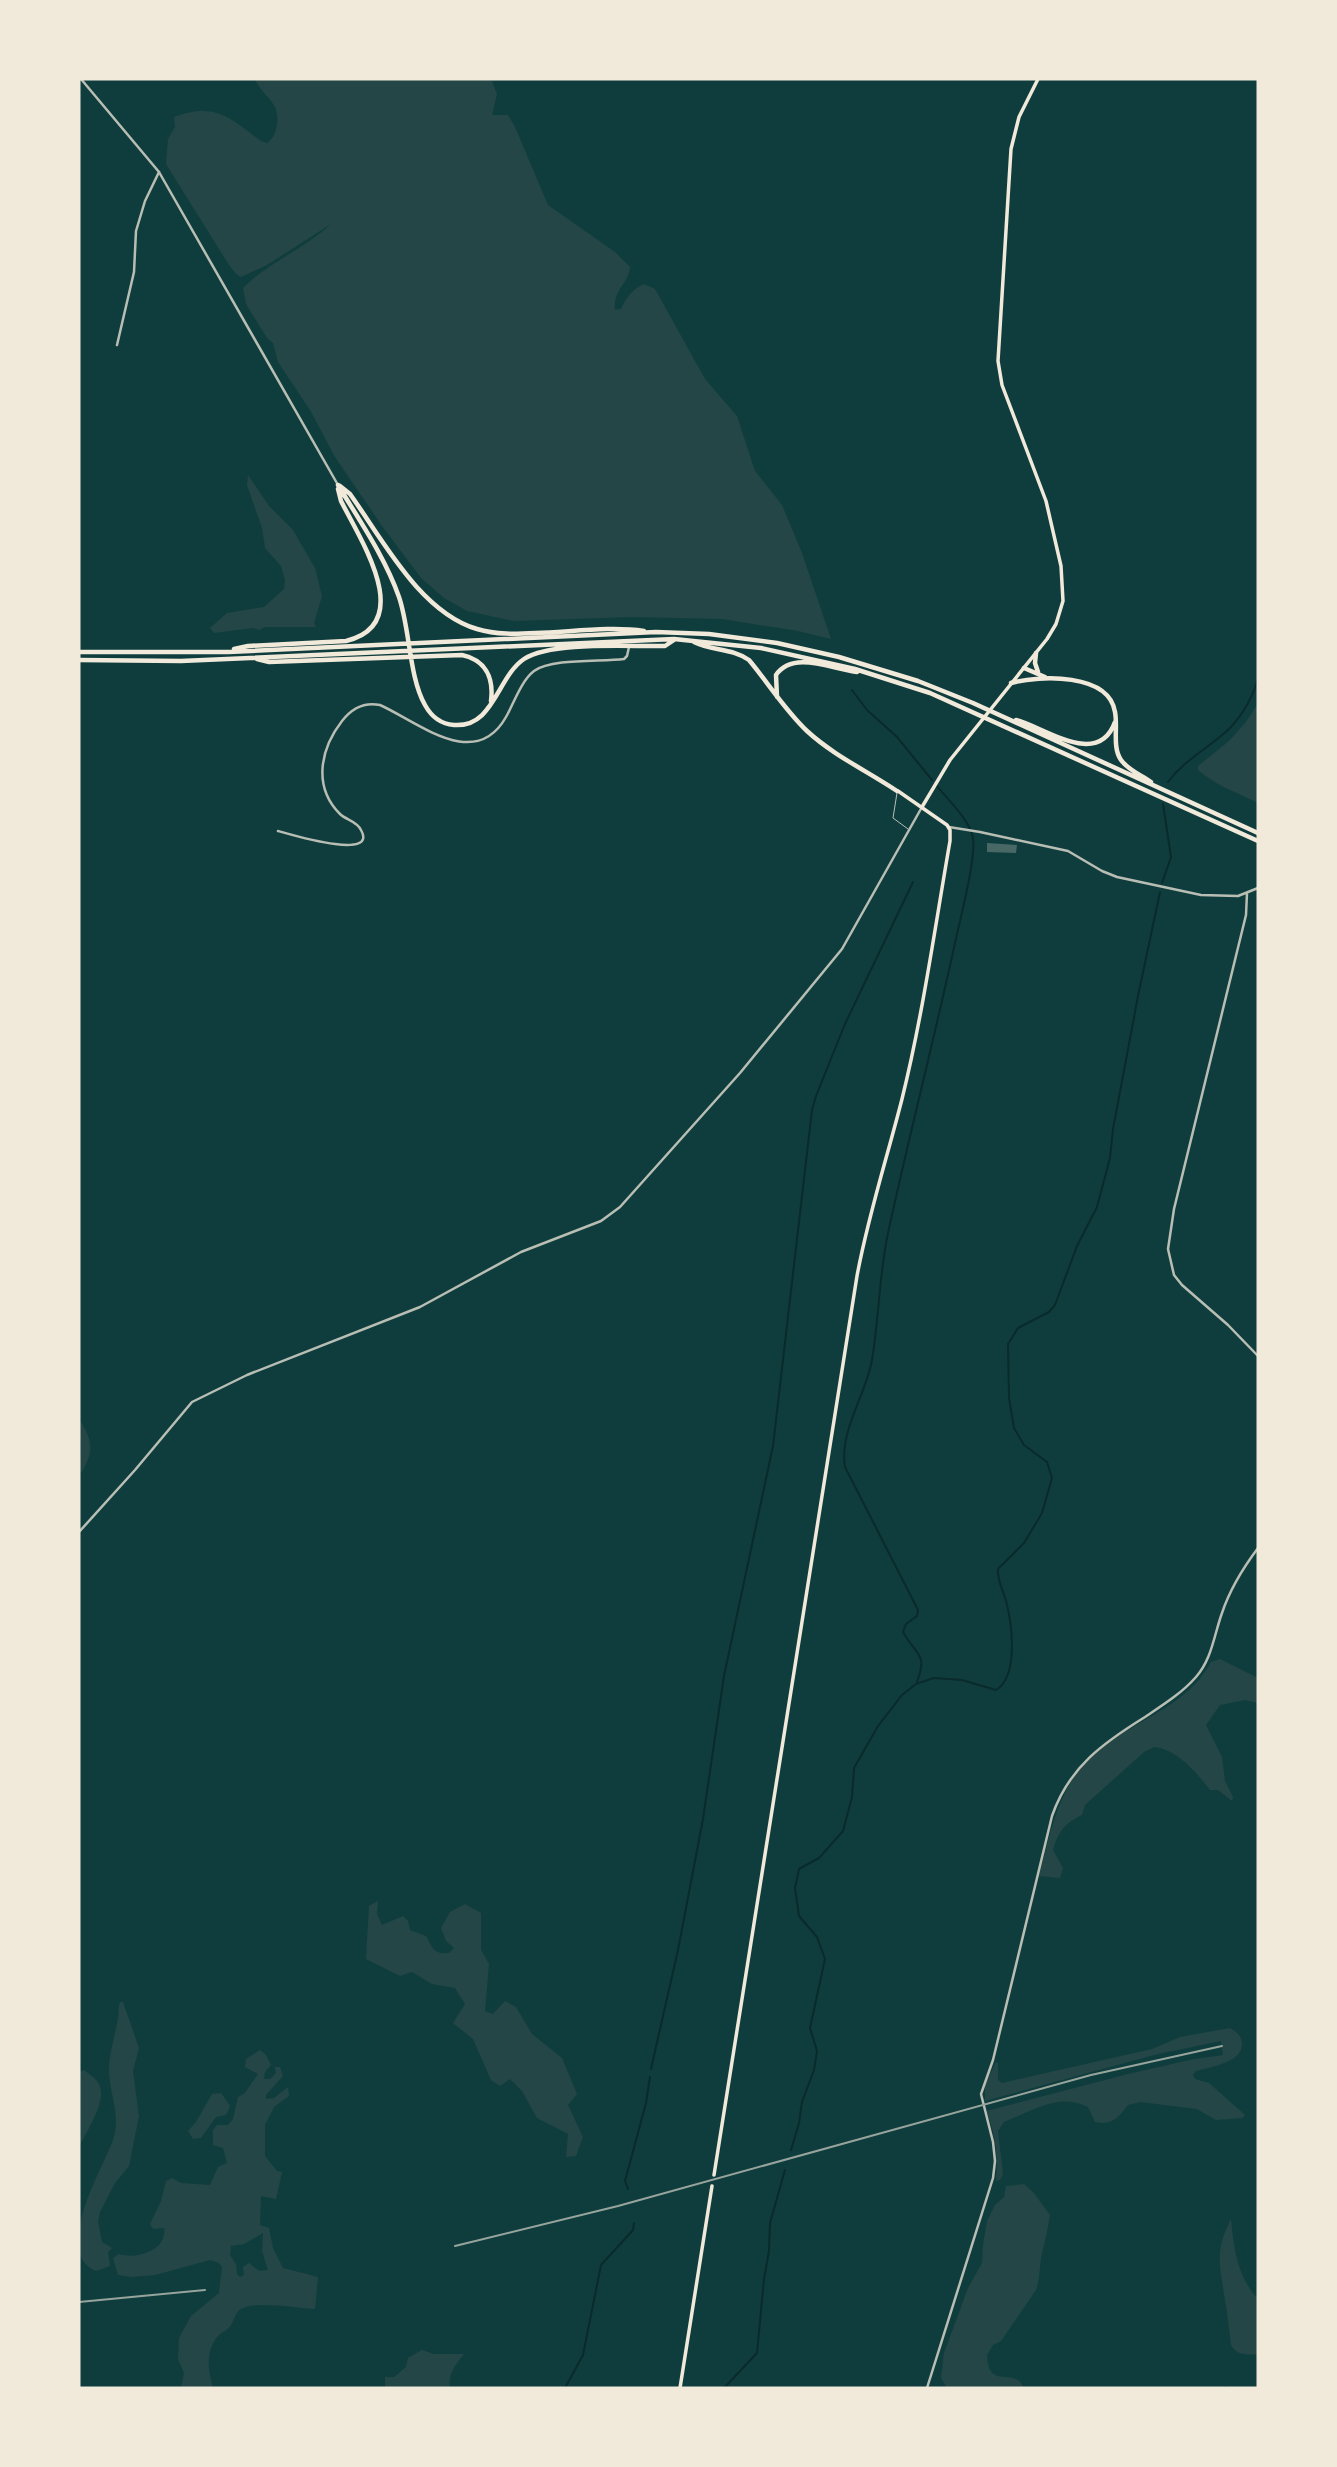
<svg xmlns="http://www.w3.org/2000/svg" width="1337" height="2467" font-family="Montserrat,sans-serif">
<rect width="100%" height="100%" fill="#0f3d3e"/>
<path fill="#244646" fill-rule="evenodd" d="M255 79H491L497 94 492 115H508L515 127 548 205 615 252 630 267C628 285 613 289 615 310L621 309C626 297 633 289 644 284L655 289 705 379 737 416 755 471 782 505 802 553 831 639 798 631 722 619 631 617 514 621 467 611 444 598 421 578 382 526 335 457 310 410 278 362 273 343 267 338 246 304 243 288C269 262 304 249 331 224L267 265 241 277 236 274 229 265 166 164 168 139 175 127 174 117C215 102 229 117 261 141L267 143C277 137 280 118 275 107 270 97 259 90 255 79Z
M248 475 269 506 293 530 315 568 322 596 314 623 316 627H265L259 630 253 628 214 633 210 628 227 613 264 607 284 589 285 580 281 566 265 548 262 528 247 485Z
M1258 703V803C1238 793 1215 785 1198 770V766L1229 741 1246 722Z
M79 1419C93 1440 95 1453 79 1476Z
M1220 1659 1258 1678V1703L1245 1700 1220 1705 1206 1725 1222 1757 1225 1781 1233 1797 1232 1801 1218 1790H1210C1197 1773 1177 1749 1154 1747L1144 1752 1085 1805 1082 1815C1065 1823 1058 1832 1053 1850L1063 1868 1060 1878 1039 1876C1050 1835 1058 1790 1089 1758 1126 1722 1186 1710 1211 1662Z
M378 1901 377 1914 382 1925 403 1916 408 1921 410 1930 426 1936C433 1948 434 1955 449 1953L454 1948 446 1941 441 1928 450 1912 465 1904 481 1913V1950L489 1964 485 2011 493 2014 505 2001 516 2007 532 2034 562 2058 577 2094 568 2105 583 2137 576 2156 566 2157 568 2134 537 2118 522 2091 510 2079 500 2086 491 2080 473 2039 453 2023 465 2004 455 1988 432 1984 412 1972 400 1976 366 1959 369 1906Z
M120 2002H123L139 2048 133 2071 139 2116 129 2166 115 2183 100 2212 98 2221 102 2242 112 2248 108 2252 110 2266 96 2271C51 2253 103 2168 113 2140 120 2119 113 2103 110 2082 106 2060 115 2039 118 2018 119 2012 118 2008 120 2002Z
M1230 2028C1237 2032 1242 2036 1242 2045 1241 2063 1210 2067 1196 2071L1193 2075 1195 2079 1209 2083 1245 2115 1242 2118 1216 2120 1197 2109 1140 2102 1128 2105C1119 2117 1112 2126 1095 2122L1088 2107C1058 2092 1033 2111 1004 2122L998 2131 1003 2174 1000 2180 996 2181C998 2157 996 2134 986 2111L1128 2074 1194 2059 1223 2055 1221 2041 1154 2055 985 2101V2085L996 2062 998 2063V2080L1002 2083 1152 2049 1180 2037Z
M260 2050 266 2055 271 2065 265 2072 264 2079H270L276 2073 275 2067H280L283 2076 266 2095V2099L274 2098 288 2087 289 2096 274 2107 265 2125V2156L277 2171 282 2172 276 2199 261 2196 260 2225 269 2228 273 2248 283 2268 318 2277 315 2309C298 2308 258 2301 243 2308 235 2311 235 2319 231 2325 228 2330 222 2332 218 2336 205 2351 208 2371 213 2388H181L184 2373 178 2359 179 2338 191 2316 219 2293 222 2267 219 2263 210 2260 155 2275 131 2277 118 2275 113 2258 119 2254C136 2260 168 2250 164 2228L153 2229 150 2224 161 2201 166 2181 172 2178 181 2183 210 2185 218 2167 227 2163 223 2148 213 2145V2130L217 2125H228L233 2119 238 2097 244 2094 258 2074 245 2067 246 2059ZM263 2233 262 2251 268 2270 259 2271 249 2263 243 2267 244 2275 240 2277 237 2274 236 2264 230 2255 231 2246 244 2244Z
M84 2070C90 2075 98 2079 100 2087 106 2102 86 2133 79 2147V2072Z
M221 2093 230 2106 226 2115 216 2117 201 2138 193 2139 188 2131 196 2122 212 2094Z
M1024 2184 1033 2192 1050 2215C1048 2227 1046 2238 1043 2249 1039 2263 1041 2276 1036 2290L1001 2341 993 2345 987 2355C988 2392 1014 2365 1024 2388H947L941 2378 944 2353 968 2288 982 2263 983 2245 987 2221 995 2205 1004 2197 1006 2186Z
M1231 2219C1234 2250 1237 2276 1258 2299V2355C1247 2354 1237 2356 1231 2345 1229 2330 1228 2315 1225 2300 1220 2266 1214 2252 1231 2219Z
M422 2350 434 2354H464C455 2366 448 2373 450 2388H385V2377H394L406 2367 408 2358Z"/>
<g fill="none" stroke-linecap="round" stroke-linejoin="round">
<path stroke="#0a2a2b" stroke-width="2" d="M852 690 867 710 897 737 932 780
M1168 782C1185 759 1211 747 1231 727 1243 714 1253 696 1258 679
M1162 883 1171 857 1163 804
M917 1682C928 1652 916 1656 903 1632L906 1624 917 1616 918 1610 845 1467C839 1431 866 1395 872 1360 879 1318 879 1275 888 1233 909 1136 934 1040 955 943 960 919 976 860 973 838 969 819 949 801 937 786
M651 2069 678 1950 703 1819 724 1676 773 1446 812 1110 816 1096 845 1024 913 882
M791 2150 799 2123 802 2102 814 2070 817 2051 810 2028 825 1959 817 1937 799 1916 795 1888 799 1869 819 1858 843 1831 852 1797 854 1768 878 1726 902 1695 916 1684 934 1678 962 1680 996 1690C1019 1676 1012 1623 1006 1601 1003 1589 997 1581 998 1569L1024 1543 1042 1513 1052 1478 1047 1462 1024 1445 1014 1428 1009 1398 1008 1344 1018 1328 1049 1312 1055 1305 1077 1246 1097 1207 1110 1158 1113 1129 1138 996 1160 892
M628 2189 625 2181 646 2103 650 2077
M565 2388 583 2355 601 2265 633 2230 634 2223
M724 2388 757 2353 764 2279 769 2251 770 2223 785 2170
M1224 2388 1226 2387"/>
</g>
<path fill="#486865" d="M987 843 1017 845 1016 853 987 852Z"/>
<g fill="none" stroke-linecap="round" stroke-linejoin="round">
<path stroke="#b8beb3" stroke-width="1" d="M897 793 893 818 908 829"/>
<path stroke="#b8beb3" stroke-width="2.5" d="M117 345 134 272 136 231 145 201 159 172
M949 827 980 832 1068 851 1102 871 1117 877 1201 895 1238 896 1258 888
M278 831C286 833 379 862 361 830 357 821 346 820 340 814 312 786 321 748 342 721 352 708 365 702 380 705 418 722 475 772 506 717 514 703 521 681 534 671 552 658 601 662 624 659L627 656 629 647
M1247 893 1246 915 1174 1209 1168 1249 1174 1275 1182 1285 1228 1325 1258 1356
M79 1532 135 1470 192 1402 247 1375 420 1307 521 1252 601 1221 620 1207 740 1073 842 949 922 807
M927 2388 993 2178 995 2161 993 2142 981 2094 993 2060 1052 1816C1069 1767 1103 1743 1145 1717 1163 1705 1182 1693 1196 1677 1212 1659 1214 1635 1222 1613 1230 1589 1243 1568 1258 1548"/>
<path stroke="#b8beb3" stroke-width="2.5" d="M81 79 159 172 338 485"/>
<path stroke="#f1e9da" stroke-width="3.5" d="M922 807 950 760 1047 639 1056 624 1063 601 1061 566 1046 501 1002 385 998 361 1011 149 1019 117 1038 79
M714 2175 857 1276C868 1216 887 1158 902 1099 923 1014 935 927 950 841V830L947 825 898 791
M680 2388 712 2186"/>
<path stroke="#f1e9da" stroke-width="4.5" d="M338 485C359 520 385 557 399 597 410 629 409 677 425 705 431 716 441 724 454 725 494 728 497 677 524 659 552 641 630 647 665 646L674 640
M340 486 350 494C383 540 420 612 477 629 497 635 516 634 536 633 570 632 611 626 644 631
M694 642C712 651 732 648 749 660 769 684 784 709 807 731 833 755 867 771 897 791
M234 649 248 646 346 641C417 624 360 539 341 501L338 489
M79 652H228L656 632 709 634 777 643 839 657 918 681 973 703 1258 833
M1036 653 1035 663 1038 672
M257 659 269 662 462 655C485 660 494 677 491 701
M79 660 181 661 674 639 761 648 855 669 930 693 1258 841
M1024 668 1045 677
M1011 683C1040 675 1109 673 1115 712 1118 727 1112 747 1121 760 1128 770 1141 775 1151 782
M777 697 776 675C793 650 832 669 857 672
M1016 720C1044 727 1098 769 1115 722"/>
<path stroke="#97a49c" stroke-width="2" d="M455 2246 618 2206 1091 2075 1222 2046
M79 2302 205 2290"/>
</g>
<rect width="1337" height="2467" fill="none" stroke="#f1e9da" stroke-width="161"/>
</svg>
